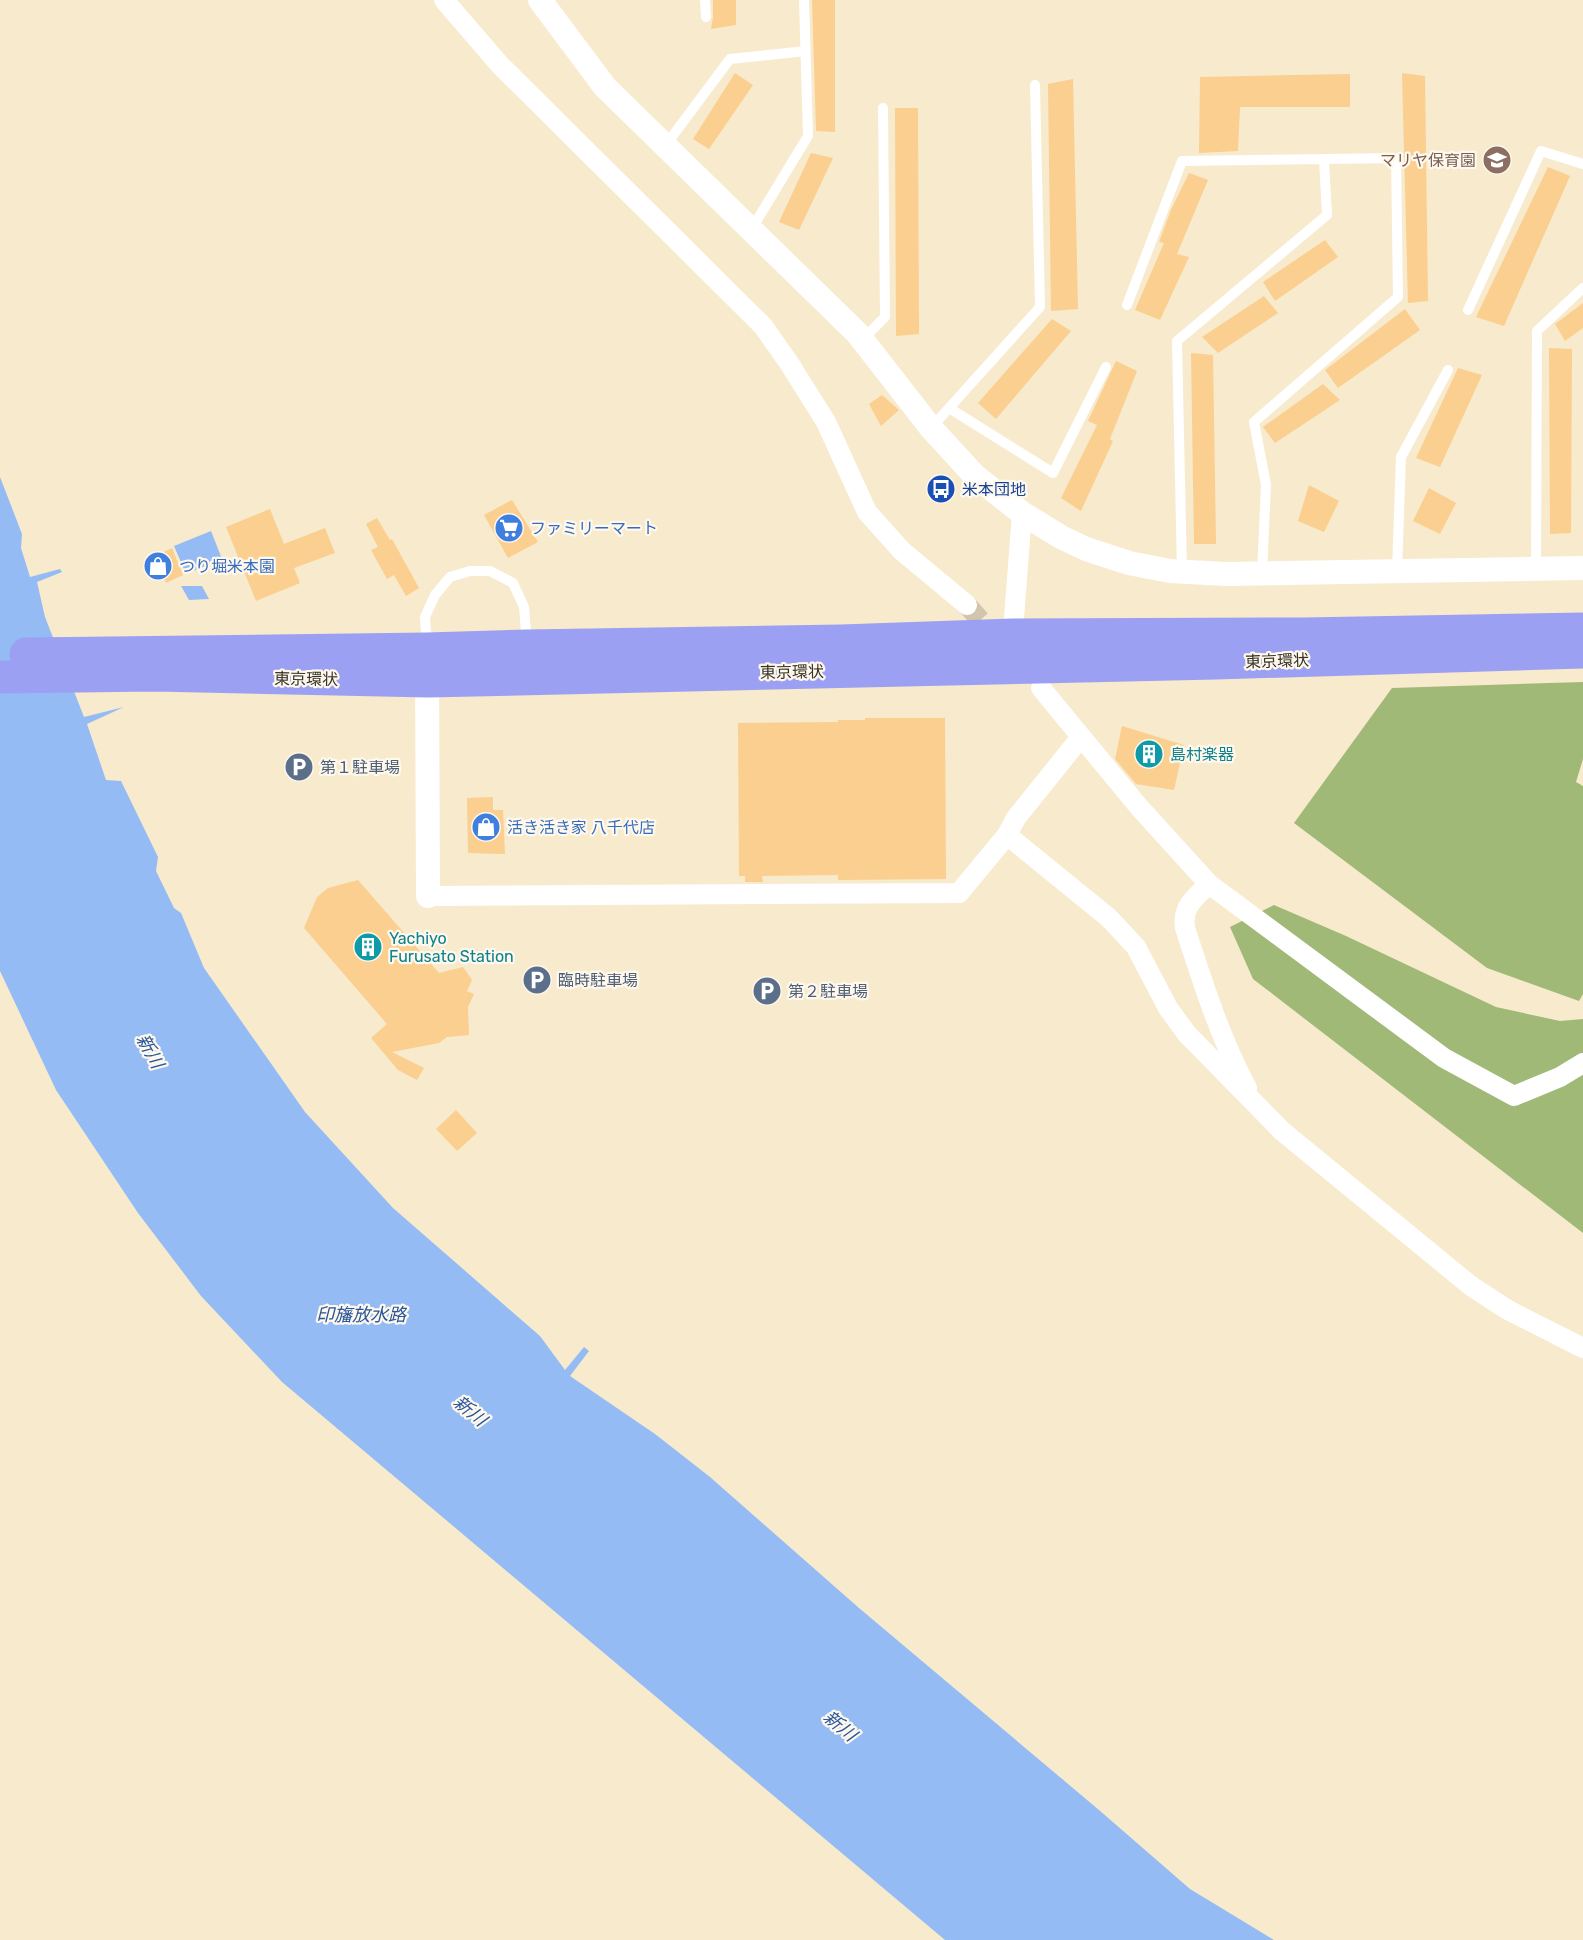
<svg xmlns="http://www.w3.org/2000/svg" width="1583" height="1940" font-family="Rubik,'Noto Sans JP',sans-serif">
<rect width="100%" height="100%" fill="#f8eacd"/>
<path fill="#a0b977" d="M1583 682V759L1576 782 1583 786V994L1579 1001 1487 968 1294 823 1392 688Z
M1274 905 1346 936 1496 1007 1560 1021 1583 1019V1233L1253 979 1230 927Z"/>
<path fill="#95bbf5" d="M0 477 22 534 21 548 30 577 60 569 62 572 37 582 45 617 84 717 124 707 87 724 106 780 121 781 158 857 156 871 174 908 181 913 204 968 305 1112 393 1208 540 1336 565 1370 584 1347 589 1351 570 1376 655 1434 710 1477 859 1608 1099 1810 1190 1889 1274 1940H945L282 1382 201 1296 138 1213 56 1090 0 971Z
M211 531 222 559 186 574 174 546Z
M181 586H202L209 599 189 600Z"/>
<path fill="#facf8f" d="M713 0H736V25L711 29 713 17Z
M812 0H835V132L816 131Z
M735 73 753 85 709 149 693 139Z
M1402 73 1425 76 1428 301 1408 303Z
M1350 74V107H1240L1238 151 1199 153 1200 77Z
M1073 79 1078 309 1051 311 1048 84Z
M895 108H918L919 334 896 336Z
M811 153 833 158 799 230 779 222Z
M1548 167 1570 176 1504 326 1476 317Z
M1189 173 1208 180 1177 254 1189 257 1160 320 1135 310 1164 243 1159 242 1171 210Z
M1325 240 1338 257 1275 301 1263 282Z
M1264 296 1278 313 1218 353 1202 337Z
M1583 303V328L1565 341 1555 324Z
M1405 309 1420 330 1338 388 1325 370Z
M1052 319 1071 331 996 419 978 403Z
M1549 348 1572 349 1571 533 1550 534Z
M1191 353 1213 355 1216 544H1194Z
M1116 361 1137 371 1110 439 1113 441 1081 511 1061 498 1097 425 1088 421Z
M1458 368 1482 375 1440 467 1416 458Z
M1323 384 1340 400 1275 443 1263 427Z
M882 395 899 410 881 426 869 404Z
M1309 485 1339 501 1324 532 1298 521Z
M1429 488 1456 503 1440 534 1413 521Z
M512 500 538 542 508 558 484 515Z
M270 509 284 544 325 528 335 553 294 568 300 583 256 601 226 527Z
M377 518 390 540 392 539 419 588 406 596 394 575 387 579 371 550 378 547 366 524Z
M172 548 183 575 166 583 155 556Z
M865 718H945L946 879 838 880V875L762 876 763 882H745V876H739L738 723 838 722V720H865Z
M1122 726 1184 745 1174 790 1136 784 1115 759Z
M493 797V810H503L505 854 468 853 467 798Z
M358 880 439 973 463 967 472 980 467 991 474 994 468 1007 469 1035 447 1037 439 1043 392 1052 424 1068 417 1080 398 1070 371 1038 387 1024 304 928 317 897 328 888Z
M456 1110 477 1133 457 1151 436 1129Z"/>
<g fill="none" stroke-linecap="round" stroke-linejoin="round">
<path stroke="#d1c5ac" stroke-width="20" stroke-dasharray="20 10" stroke-linecap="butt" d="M967 605 997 639"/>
<path stroke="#fff" stroke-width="10" d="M705 0 706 17
M665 146 730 59 806 51
M751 230 808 136 804 0
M1127 305 1182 161 1396 158 1398 297 1254 422 1266 485 1262 573
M1468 310 1541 151 1583 164
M862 340 885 317 883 108
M949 408 1053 473 1106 367
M931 428 1040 307 1035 85
M1536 569 1537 331 1583 288
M1397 571 1401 457 1448 370
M1182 572 1177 341 1327 215 1324 159
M427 646 425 617 435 595 450 577 470 571H490L513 583 524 607 527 644"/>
<path stroke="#fff" stroke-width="20" d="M444 0 500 65 763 326 789 363 826 422 867 512 902 551 967 605
M1012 644 1022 513
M1041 688 1139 807 1209 884 1444 1058 1514 1096 1560 1077 1583 1063
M1007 835 1109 918 1136 947 1168 1008 1187 1034 1282 1131 1471 1286 1508 1310 1583 1348
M1209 884C1194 899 1182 906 1185 928 1203 983 1220 1038 1247 1088
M428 896 959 893 1007 835 1016 818 1081 737"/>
<path stroke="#fff" stroke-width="24" d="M540 0 605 87 857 333 931 428 975 476 1022 513 1061 537 1086 549 1129 563 1170 571 1226 574 1583 568
M427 667 428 896"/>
<path stroke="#9ca0f2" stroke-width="33" d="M26 654 427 649 527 646 841 641 1013 635 1304 634 1583 629
M0 677 155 675 428 681 1216 663 1583 652"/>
</g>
<defs>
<g id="school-disc" transform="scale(1.5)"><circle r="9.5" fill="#8d6e63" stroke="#fef8ed"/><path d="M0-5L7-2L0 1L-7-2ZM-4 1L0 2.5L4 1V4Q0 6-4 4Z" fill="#fff"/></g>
<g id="bus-disc" transform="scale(1.5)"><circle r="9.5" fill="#1a4fb4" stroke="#fef8ed"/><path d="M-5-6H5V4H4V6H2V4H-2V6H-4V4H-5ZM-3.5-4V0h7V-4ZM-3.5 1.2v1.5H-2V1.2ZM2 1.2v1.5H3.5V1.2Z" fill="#fff"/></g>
<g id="supermarket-disc" transform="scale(1.5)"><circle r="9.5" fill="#3f7fe0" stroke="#fef8ed"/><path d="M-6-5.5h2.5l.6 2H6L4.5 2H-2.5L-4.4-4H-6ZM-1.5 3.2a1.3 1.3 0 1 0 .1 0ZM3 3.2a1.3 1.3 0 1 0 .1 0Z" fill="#fff"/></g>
<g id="shop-disc" transform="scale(1.5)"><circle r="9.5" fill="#3f7fe0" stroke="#fef8ed"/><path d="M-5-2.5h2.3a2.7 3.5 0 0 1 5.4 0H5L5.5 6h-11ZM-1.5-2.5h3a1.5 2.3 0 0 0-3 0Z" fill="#fff"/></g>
<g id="building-disc" transform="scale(1.5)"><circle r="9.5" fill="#0f9aa8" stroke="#fef8ed"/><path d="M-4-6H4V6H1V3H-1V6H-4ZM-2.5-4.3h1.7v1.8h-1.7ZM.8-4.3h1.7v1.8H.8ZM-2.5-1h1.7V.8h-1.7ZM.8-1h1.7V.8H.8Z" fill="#fff"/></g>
<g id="parking-disc" transform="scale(1.5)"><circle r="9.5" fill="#5c6f8a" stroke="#fef8ed"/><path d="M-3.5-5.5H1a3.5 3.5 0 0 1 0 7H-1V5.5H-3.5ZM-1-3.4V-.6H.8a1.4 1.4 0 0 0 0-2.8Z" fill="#fff"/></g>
</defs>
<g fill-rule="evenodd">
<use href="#school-disc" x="1497" y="160"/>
<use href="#bus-disc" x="941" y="489"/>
<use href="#supermarket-disc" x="509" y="528"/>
<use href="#shop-disc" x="158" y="566"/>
<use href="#building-disc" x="1149" y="754"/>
<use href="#parking-disc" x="299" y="767"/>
<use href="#shop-disc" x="486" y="827"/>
<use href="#building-disc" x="368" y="947"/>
<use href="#parking-disc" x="537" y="980"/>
<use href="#parking-disc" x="767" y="991"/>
</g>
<g text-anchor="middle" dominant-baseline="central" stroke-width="4.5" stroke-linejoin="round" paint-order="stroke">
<g font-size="16" fill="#785e54" stroke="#fef8ed" text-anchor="end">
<text x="1476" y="160">マリヤ保育園</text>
</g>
<g font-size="16" fill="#164399" stroke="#fef8ed" text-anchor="start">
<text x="962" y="489">米本団地</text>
</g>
<g font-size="16" fill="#366cbe" stroke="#fef8ed" text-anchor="start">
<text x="530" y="528">ファミリーマート</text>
<text x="179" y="566">つり堀米本園</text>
<text x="507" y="827">活き活き家 八千代店</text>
</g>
<g font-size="16" fill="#373227" stroke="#fef8ed">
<text transform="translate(1277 661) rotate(-2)">東京環状</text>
<text transform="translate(792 672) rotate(-1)">東京環状</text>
<text transform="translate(306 679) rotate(1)">東京環状</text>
</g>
<g font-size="16" fill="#0d838f" stroke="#fef8ed" text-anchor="start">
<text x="1170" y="754">島村楽器</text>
<text x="389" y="938">Yachiyo<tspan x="389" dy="18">Furusato Station</tspan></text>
</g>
<g font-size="16" fill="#4e5e75" stroke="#fef8ed" text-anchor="start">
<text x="320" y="767">第１駐車場</text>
<text x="558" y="980">臨時駐車場</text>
<text x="788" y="991">第２駐車場</text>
</g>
<g font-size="18" font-style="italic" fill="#28559b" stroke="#fef8ed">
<text transform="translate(150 1051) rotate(61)">新川</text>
<text x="361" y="1315">印旛放水路</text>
<text transform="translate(470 1411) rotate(40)">新川</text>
<text transform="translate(840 1726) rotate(40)">新川</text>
</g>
</g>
</svg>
